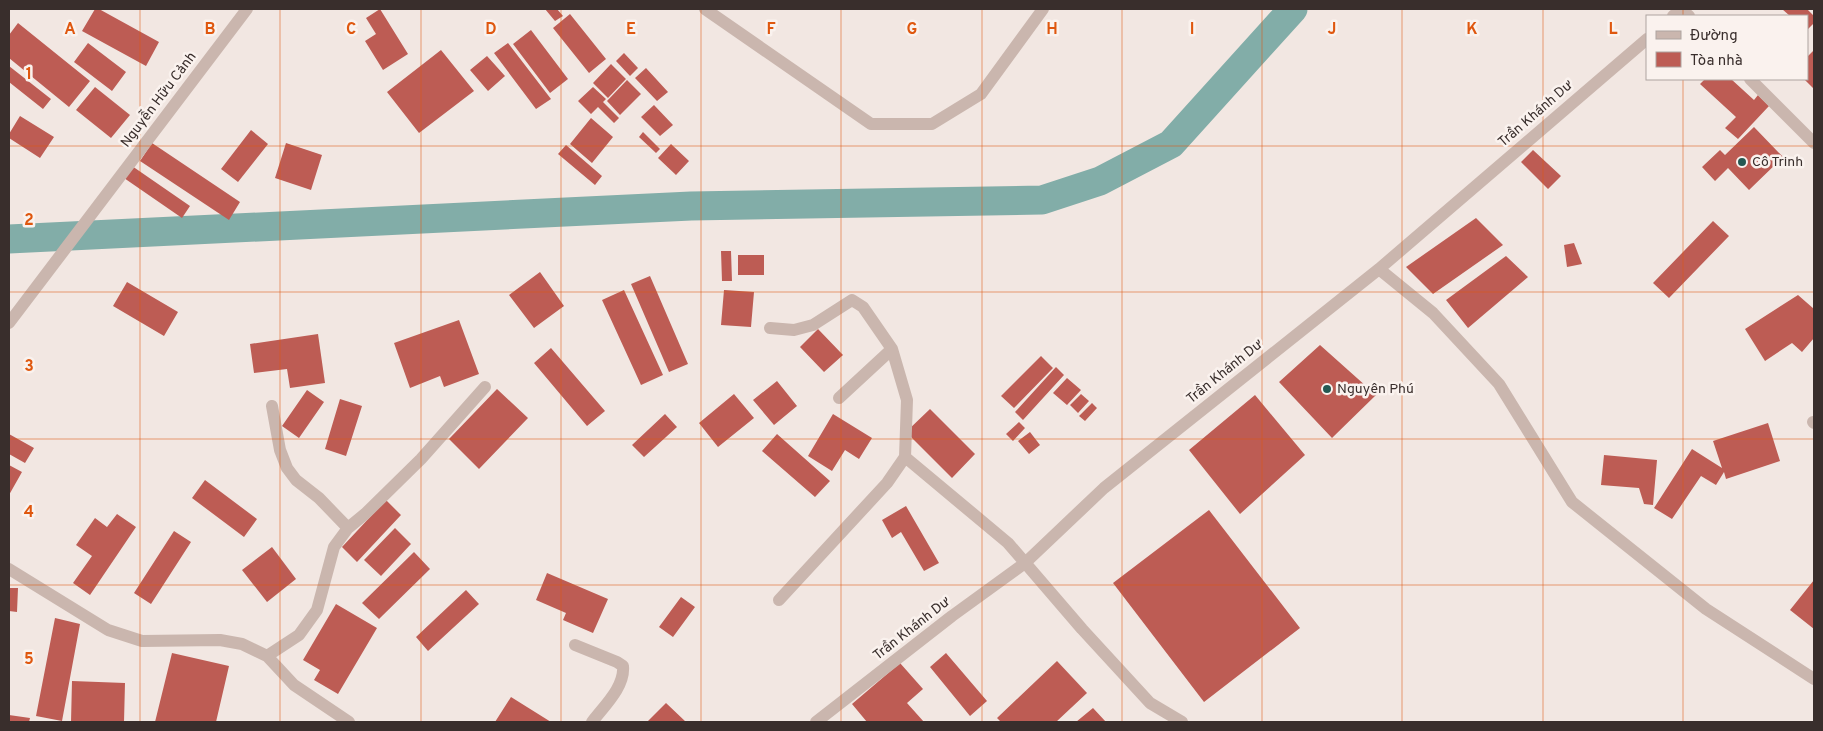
<svg xmlns="http://www.w3.org/2000/svg" width="1823" height="731" font-family="Overpass,sans-serif">
<rect width="100%" height="100%" fill="#f2e7e2"/>
<g fill="none" stroke-linecap="round" stroke-linejoin="round">
<path stroke="#82ada8" stroke-width="29" d="M9 239 691 206 1042 200 1100 181 1171 144 1293 9"/>
</g>
<path fill="#bd5c54" d="M95 9H99L159 42 146 66 82 31Z
M380 9 408 54 383 70 365 41 376 34 366 18Z
M545 9H557L563 16 555 21Z
M1782 9H1807L1814 16V23L1807 30V16H1790Z
M570 14 606 59 589 73 553 28Z
M18 23 90 81 69 107 9 58V35Z
M531 30 568 79 550 93 513 44Z
M88 43 126 72 112 91 74 62Z
M508 43 551 99 536 109 494 53Z
M441 50 474 91 419 133 387 92Z
M1814 50V89L1804 79H1807V57Z
M624 53 638 68 630 76 616 61Z
M487 56 505 76 488 91 470 70Z
M611 64 626 79 608 98 593 83Z
M9 66 51 99 43 109 9 82Z
M646 68 668 92 657 101 635 78Z
M1705 79H1731L1754 100 1758 95 1769 106 1738 139 1725 128 1736 117 1700 84Z
M627 80 641 94 620 115 607 101Z
M95 87 130 115 111 138 76 110Z
M593 87 606 99 603 102 619 118 614 123 598 107 591 114 578 101Z
M654 105 673 125 660 136 641 117Z
M20 116 54 137 40 158 9 138V134Z
M591 118 613 137 592 163 570 144Z
M1754 127 1783 157 1749 190 1728 168 1715 181 1702 167 1720 150 1725 155Z
M251 130 268 144 238 182 221 169Z
M643 132 660 149 656 153 639 137Z
M152 143 240 202 229 220 140 161Z
M286 143 322 155 311 190 275 178Z
M671 144 689 161 676 175 658 158Z
M566 145 602 176 595 185 558 154Z
M1533 150 1561 176 1548 189 1521 162Z
M132 166 190 206 182 218 124 178Z
M1476 218 1503 245 1433 294 1406 267Z
M1713 221 1729 236 1669 298 1653 283Z
M1574 243 1582 264 1567 267 1564 245Z
M721 251H731L732 281H722Z
M738 255H764V275H738Z
M1506 256 1528 277 1468 328 1446 300Z
M540 272 564 306 534 328 509 295Z
M650 276 688 364 669 372 631 284Z
M127 282 178 312 164 336 113 306Z
M624 290 663 375 641 385 602 300Z
M724 290 754 292 751 327 721 325Z
M1798 295 1814 309V338L1802 352 1792 343 1765 361 1745 329Z
M459 320 479 374 444 387 440 376 410 388 394 343Z
M818 329 843 355 824 372 800 347Z
M318 334 325 383 290 388 287 369 254 373 250 344Z
M1320 345 1376 395 1332 438 1279 382Z
M551 348 605 411 587 426 534 363Z
M1041 356 1053 368 1014 408 1001 396Z
M1056 367 1064 375 1023 420 1015 412Z
M1067 378 1081 390 1067 405 1053 393Z
M777 381 797 406 774 425 753 400Z
M497 389 528 418 479 469 449 439Z
M307 390 324 402 299 438 282 426Z
M734 394 754 418 718 447 699 423Z
M1081 394 1089 401 1078 413 1070 405Z
M1255 395 1305 455 1240 514 1189 450Z
M340 399 362 406 346 456 325 449Z
M1092 403 1097 408 1085 421 1079 416Z
M930 409 975 454 952 478 906 432Z
M665 414 677 427 644 457 632 445Z
M833 414 872 438 859 459 845 450 832 471 808 456Z
M1019 422 1025 428 1013 441 1006 434Z
M1768 423 1780 461 1726 479 1724 472 1716 485 1701 476 1672 519 1654 508 1692 449 1722 468 1713 441Z
M1030 432 1040 445 1029 454 1018 441Z
M9 434 34 448 25 463 9 454Z
M777 434 830 481 815 497 762 451Z
M1604 455 1657 460 1653 505 1644 504 1639 488 1601 485Z
M9 465 22 472 9 495Z
M205 480 257 519 244 537 192 498Z
M386 500 401 515 357 562 342 547Z
M906 506 939 563 924 571 901 532 892 538 882 520Z
M1209 510 1300 628 1204 702 1113 583Z
M117 514 136 527 90 595 73 583 92 556 76 545 95 518 107 527Z
M395 528 411 544 381 576 364 560Z
M174 531 191 542 151 604 134 593Z
M272 547 296 579 267 602 242 570Z
M414 552 430 569 379 619 362 603Z
M547 573 608 599 593 633 563 620 566 613 536 600Z
M1814 580V629L1790 610Z
M9 588H18L17 612 9 611Z
M466 590 479 604 428 651 416 637Z
M681 597 695 607 673 637 659 627Z
M336 604 377 628 338 694 314 680 320 670 303 660Z
M55 618 80 624 62 721 36 716Z
M172 653 229 666 216 722H155Z
M946 653 987 701 970 716 930 667Z
M1057 661 1087 693 1056 722H1001L997 718Z
M900 663 923 689 907 703 924 722H867L852 704Z
M72 681 125 683 124 722H71Z
M511 697 551 722H495Z
M666 703 686 722H647Z
M1093 708 1106 722H1076Z
M9 715 30 718 29 722H9Z"/>
<g fill="none" stroke-linecap="round" stroke-linejoin="round">
<path stroke="#cab6ae" stroke-width="12" d="M705 9 871 124H932L981 94 1043 9
M1673 16 1681 9 1689 16
M1750 79 1814 143
M1379 269 1433 313 1499 384 1572 502 1706 609 1814 679
M9 323 247 9
M770 328 794 330 813 325 852 300 863 307 892 349 907 400 905 457 1008 543 1082 629 1150 703 1182 722
M839 398 892 349
M272 406 280 450 287 468 296 480 319 498 348 528
M1813 422 1814 423
M9 569 108 630 142 641 220 640 242 644 267 656 294 685 349 722
M779 600 887 483 905 457
M575 645 617 662 623 666C625 687 604 706 592 722
M267 656 299 635 317 610 334 547 348 528 365 514 421 459 485 387
M816 722 952 616 1025 563 1104 488 1379 269 1647 39"/>
</g>
<path fill="none" stroke="#df570e" stroke-width="1" stroke-opacity="0.55" d="M140 9V722M280 9V722M421 9V722M561 9V722M701 9V722M841 9V722M982 9V722M1122 9V722M1262 9V722M1402 9V722M1543 9V722M1683 9V16M1683 79V722M9 146H1814M9 292H1814M9 439H1814M9 585H1814"/>
<g fill="#245852" stroke="#faf2ee" stroke-width="2">
<circle cx="1742" cy="162" r="5"/>
<circle cx="1327" cy="389" r="5"/>
</g>
<g text-anchor="middle" dominant-baseline="central" stroke-width="5" stroke-linejoin="round" paint-order="stroke">
<g font-size="14" fill="#392e2c" stroke="#faf2ee">
<text transform="translate(159 100) rotate(-53)">Nguyễn Hữu Cảnh</text>
<text transform="translate(1536 114) rotate(-41)">Trần Khánh Dư</text>
<text transform="translate(1225 372) rotate(-39)">Trần Khánh Dư</text>
<text transform="translate(912 629) rotate(-38)">Trần Khánh Dư</text>
</g>
<g font-size="14" fill="#392e2c" stroke="#faf2ee" text-anchor="start">
<text x="1752" y="162">Cô Trinh</text>
<text x="1337" y="389">Nguyên Phú</text>
</g>
</g>
<g font-size="16" text-anchor="middle" font-weight="bold" fill="#df570e" stroke="#faf2ee" stroke-width="5" stroke-linejoin="round" paint-order="stroke">
<text x="70" y="34">A</text>
<text x="210" y="34">B</text>
<text x="351" y="34">C</text>
<text x="491" y="34">D</text>
<text x="631" y="34">E</text>
<text x="771" y="34">F</text>
<text x="912" y="34">G</text>
<text x="1052" y="34">H</text>
<text x="1192" y="34">I</text>
<text x="1332" y="34">J</text>
<text x="1472" y="34">K</text>
<text x="1613" y="34">L</text>
<text x="29" y="79">1</text>
<text x="29" y="225">2</text>
<text x="29" y="371">3</text>
<text x="29" y="517">4</text>
<text x="29" y="664">5</text>
</g>
<rect width="1823" height="731" fill="none" stroke="#392e2c" stroke-width="20"/>
<rect x="1646" y="15" width="162" height="65" fill="#faf2ee" stroke="#ada4a0"/>
<rect x="1656" y="31" width="25" height="8" fill="#cab6ae" stroke="#ada4a0"/>
<text x="1690" y="40" font-size="15" fill="#392e2c">Đường</text>
<rect x="1656" y="52" width="25" height="15" fill="#bd5c54" stroke="#ada4a0"/>
<text x="1690" y="65" font-size="15" fill="#392e2c">Tòa nhà</text>
</svg>
